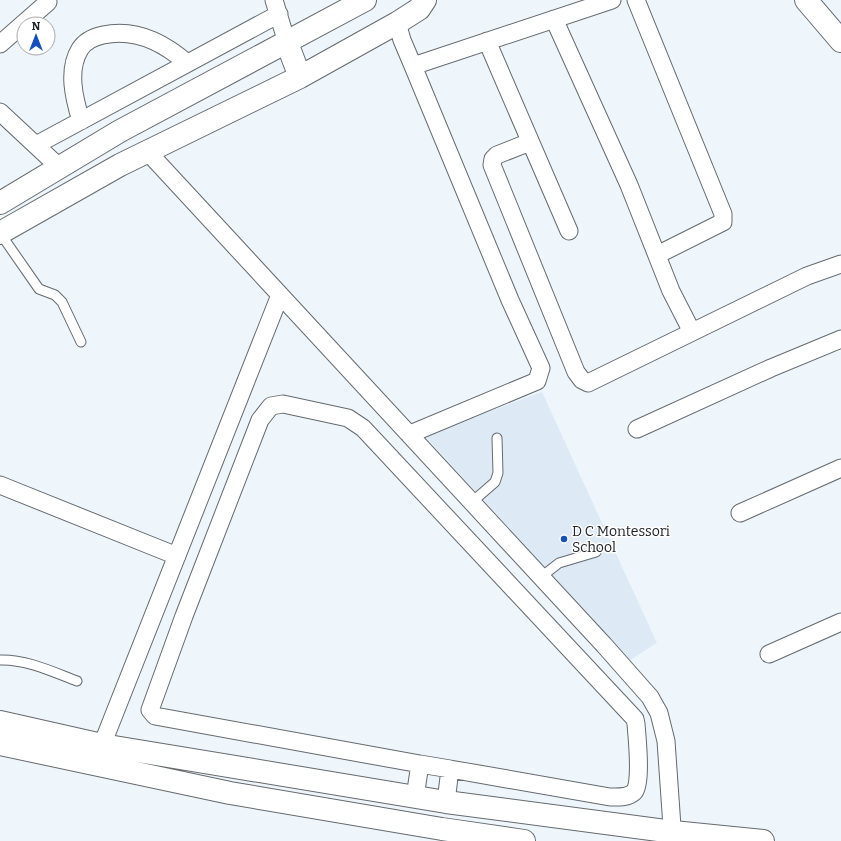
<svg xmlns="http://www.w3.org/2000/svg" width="841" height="841" font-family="Bitter,serif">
<rect width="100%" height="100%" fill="#eef5fb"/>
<path fill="#ddeaf6" d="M542 392 657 643 630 660 424 435Z"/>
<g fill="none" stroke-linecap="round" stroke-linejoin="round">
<g stroke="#646a6f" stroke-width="11">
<path id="lane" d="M0 233 39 289 55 295 62 302 81 342
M472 502 495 482 498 473 497 438
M541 577 559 563 596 552
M0 660C26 659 53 672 77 681"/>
</g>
<g stroke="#646a6f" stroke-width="19">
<path id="street" d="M274 0 287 43
M636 0 723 214V222L657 255
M554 19 629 185 671 291 692 332
M397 23 402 40 413 66 510 300 541 368 537 381 410 434 408 433
M487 41 569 231
M0 44 48 2
M413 66 612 0
M0 112 59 167
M81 121C74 98 67 70 80 49 85 41 94 37 103 35 135 28 163 42 187 63
M530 142 497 155 493 159 492 165 576 372 582 380 588 383 807 276 841 264
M36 145 279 14
M147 151 604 645 650 697 659 713 666 741 673 841
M637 429 771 368 841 339
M0 485 177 556
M740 513 841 468
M769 654 841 622
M102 745 280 295
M420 764 450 769
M415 797 420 764 155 716 150 710 184 616 260 420 271 406 283 404 348 418 363 428 635 719 636 724C637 736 642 785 634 792 628 798 617 797 610 797L450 769 446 802"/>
</g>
<g stroke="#646a6f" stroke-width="24">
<path id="secondary" d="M806 0 841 41
M287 43 300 77
M0 203 120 131 365 0
M0 233 120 165 300 77 397 23 419 9 425 0
M0 722 102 745 446 802 673 832 763 841
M0 744 230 793 442 829 524 841"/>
</g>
<use href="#lane" stroke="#fff" stroke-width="9"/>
<use href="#street" stroke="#fff" stroke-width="17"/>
<use href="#secondary" stroke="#fff" stroke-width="22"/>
</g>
<circle fill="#164fbb" stroke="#fff" stroke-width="1.5" cx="564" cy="539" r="4"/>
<g text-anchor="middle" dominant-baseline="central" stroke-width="3" stroke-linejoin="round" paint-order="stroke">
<g font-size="14" fill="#212325" stroke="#fff" text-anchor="start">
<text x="572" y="531">D C Montessori<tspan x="572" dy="16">School</tspan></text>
</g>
</g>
<g transform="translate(36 36)"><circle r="19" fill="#ffffff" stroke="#a6a7a8"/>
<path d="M0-3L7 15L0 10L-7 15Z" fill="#164fbb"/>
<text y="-6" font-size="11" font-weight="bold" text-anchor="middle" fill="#212325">N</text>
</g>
</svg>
